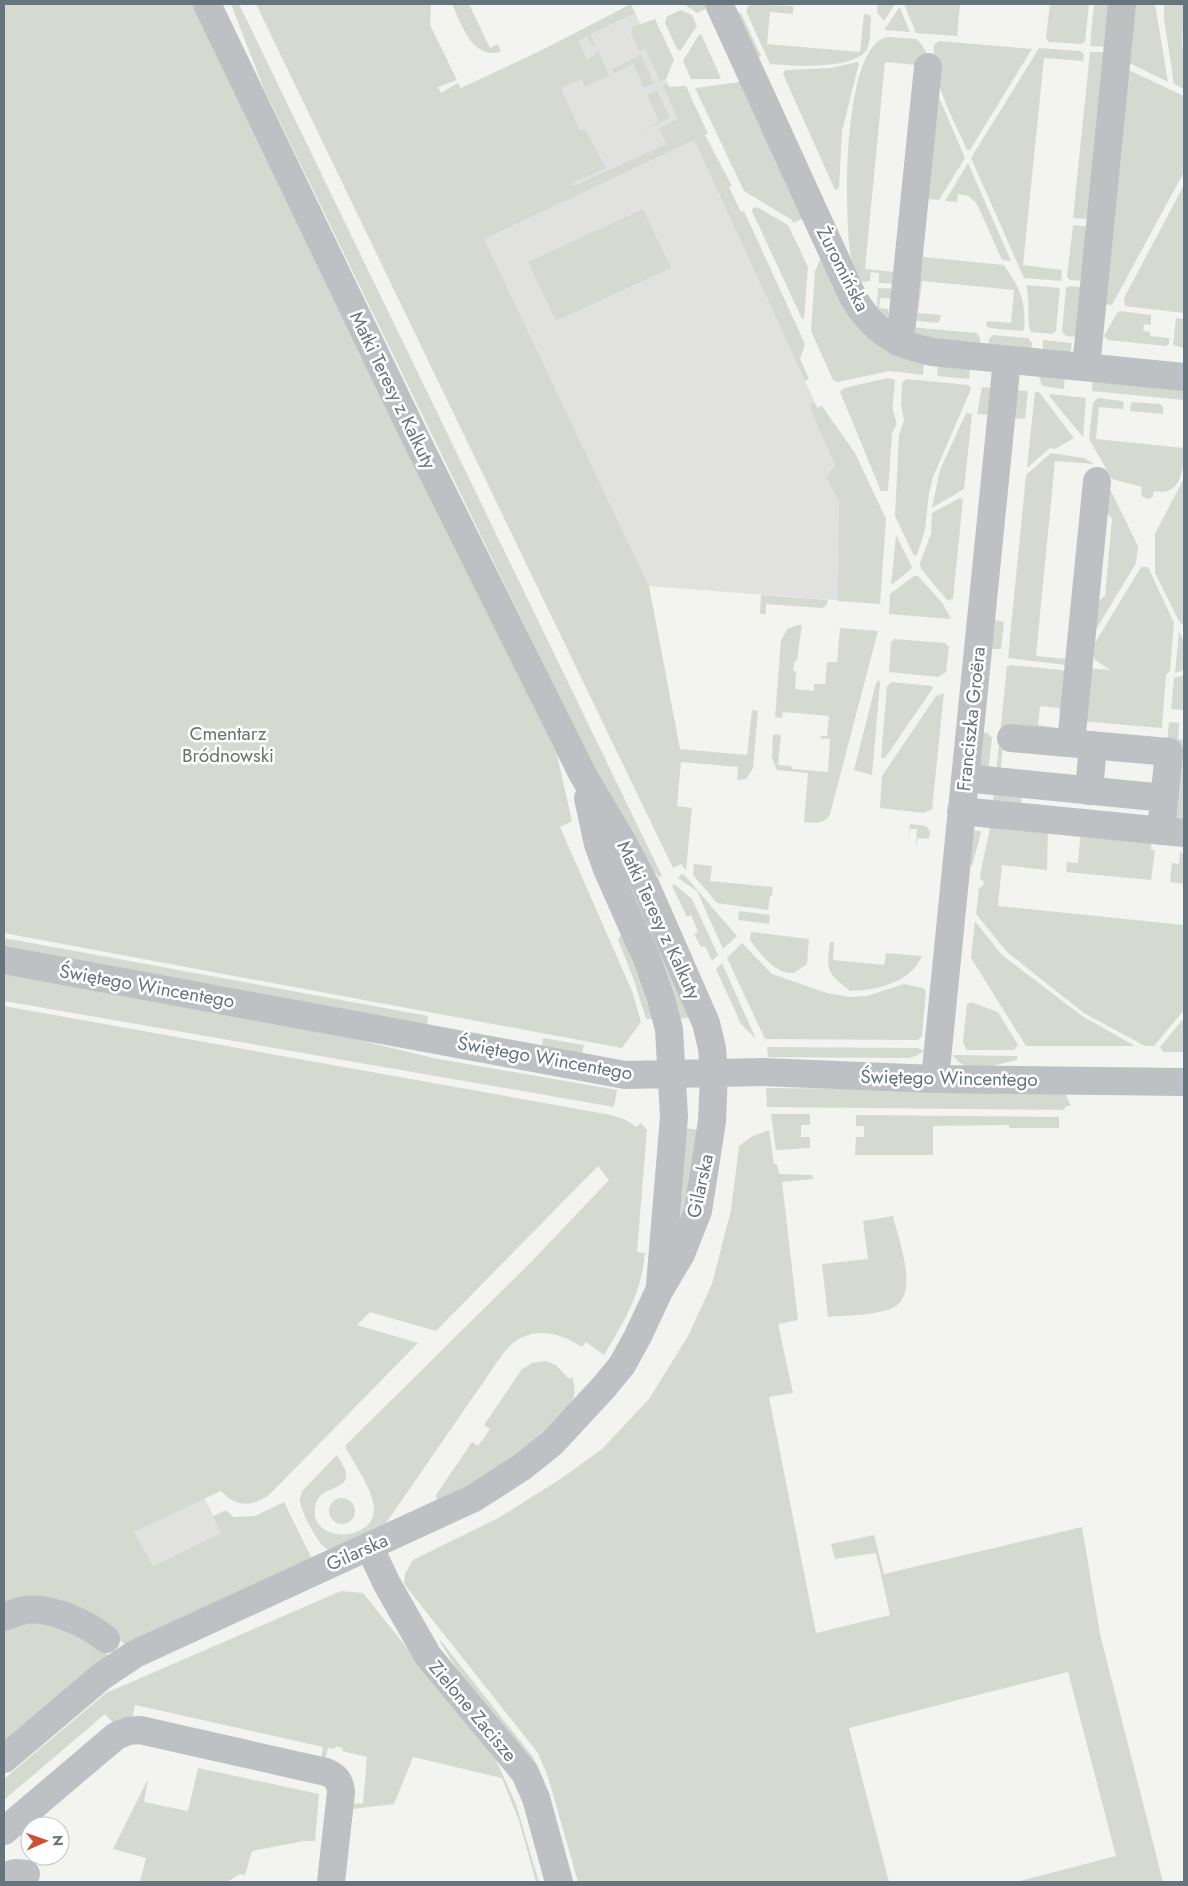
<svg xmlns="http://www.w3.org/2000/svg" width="1188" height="1886" font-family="Jost,sans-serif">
<rect width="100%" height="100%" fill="#f3f3f0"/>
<path fill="#e1e2e0" d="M634 10 858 496 847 601 649 586 422 110Z
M204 1497 222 1533 153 1566 133 1532Z"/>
<path fill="#d5dad1" d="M4 4H194L557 755 572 821 560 827 632 991 641 1022 622 1048 4 933Z
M231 4H239L662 876 659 877 638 850 606 793 264 89Z
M256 4H431L430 25 457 80 438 87 441 93 458 83 461 88 544 49 631 4 635 13 591 34 595 45 592 46 588 36 578 41 587 60 596 55 595 52 598 51 609 75 585 87 581 79 561 88 580 131 585 129 606 168 572 183 574 186 666 144 659 128 678 119 663 86 668 84 669 87 686 86 708 134 705 135 732 186 729 187 741 212 744 211 805 344 800 359 809 379 805 381 694 140 484 239 649 586 680 749 747 755 752 710 758 711 753 768 746 779 737 780 738 767 681 762 677 806 692 808 686 870 681 864 673 868Z
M452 4H469L490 48 498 44 501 52C471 59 462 25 452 4Z
M684 4H708L707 8 697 13Z
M753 4 793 6V14L770 12 767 44 860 52 864 14 870 15 871 18C870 28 871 41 867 49 857 70 790 66 770 64L746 11 748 6Z
M878 4H895L884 21 877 13Z
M904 4H960L957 36 916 33Z
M1050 4H1089L1085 42 1081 44 1049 42 1046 38Z
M1094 4H1116L1112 47 1090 46Z
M1128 4H1155L1168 82 1123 60Z
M1164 4H1184L1182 48H1184V89L1174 84 1164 19Z
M899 8H900L910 32 884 30Z
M681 10 692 15 697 26 680 51 677 49 665 23 667 16Z
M736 11 741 13 761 56 754 59Z
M655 19 674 60 666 79 660 81 645 48 639 51 631 33 633 27Z
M701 34 721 78 719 79H691L683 61 698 36Z
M888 37 917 39 926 51 922 85 916 65 885 62 865 269 896 272 902 284 879 283V273L871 272 870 281 862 282C858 274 853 266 851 258 844 221 841 44 888 37Z
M939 41 1032 49 970 150H967C953 117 931 82 934 45Z
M1039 48 1080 51 1084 54 1083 61 1044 58 1023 265 1062 270 1061 281 1024 278 971 158Z
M1090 52H1111L1095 220 1073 218Z
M641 55 654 83 644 88 633 64 614 73 612 69Z
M857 62 859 63 842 131 839 188 835 190 783 74 785 70 831 68Z
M1122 67 1184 96V172L1112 305 1098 303Z
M931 79 965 158 939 200 919 198Z
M740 82 803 219 793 223 792 220 744 191 695 88Z
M657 90 670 118 636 133 659 121 647 95Z
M968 163 1011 261 1002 260 977 204 969 196 958 194 957 202 945 201Z
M1184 185V313L1125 306 1124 298Z
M757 207 788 225 808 267 804 319H802L752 211 753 208Z
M643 209 671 268 556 321 528 262Z
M1073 225 1094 227 1088 281 1070 280 1067 277Z
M823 253 924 363 923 375 890 371 838 382 833 380 811 331 815 271Z
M913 256 1004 265C1020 289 1026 299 1024 329L1022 331 989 328 986 325 987 321 1011 323 1014 290 922 281 918 313 941 315 940 320 937 323 911 320Z
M1026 285 1060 288 1056 331 1052 334 1031 332C1026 322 1031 301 1026 285Z
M1070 286 1088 288 1080 337 1066 336 1062 332 1066 288Z
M878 288 899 289 898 299 880 298 879 308 888 309V313H896V319L888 318 877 308Z
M1120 311 1151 315V325L1144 324 1143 331 1150 332V336L1169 338V344L1166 346 1108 340 1104 336 1117 313Z
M1176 318 1184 319V348L1173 345Z
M909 327 977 333 980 338V345L916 340Z
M993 335 1028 338 1032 343 1031 351 989 346V339Z
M1043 340 1072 343 1070 355 1043 351Z
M938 364 971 365 969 379 937 376Z
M1038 374 1065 376 1064 389 1042 386Z
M1093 377 1184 386V400L1092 391Z
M888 378 895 380C895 390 892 401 893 410 896 423 899 421 892 433L888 491H881L840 392 844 388Z
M906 379 969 385 971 389 933 477 929 493 925 530 917 555 914 556 895 516 899 435 904 420 901 404 902 383Z
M982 387 995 388 989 415 977 414Z
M1013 390 1028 391 1025 419 1012 418Z
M1035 392H1039L1074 438 1055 449 1050 448 1027 468Z
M1051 394 1086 398 1083 437 1049 396Z
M1098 398 1122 401 1124 403 1123 409 1099 407 1096 439 1184 448C1184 468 1182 497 1154 491L1153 497 1148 499 1141 496 1142 487 1112 479 1089 439 1093 403Z
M813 401 817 408 822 406 855 453 886 519 880 604 838 601 839 501 826 477 835 465 810 408Z
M1133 402 1160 404 1163 407V414L1130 411 1131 404Z
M966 413 972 414 964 489 932 508 940 470Z
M1051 453 1084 458 1094 464 1055 461 1036 656 1067 659 1066 665 1008 658 1026 475Z
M1184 478V626L1180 623 1155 573V534Z
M1107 483 1138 546 1136 563 1088 643V609L1105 596 1112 519 1099 503Z
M960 498 963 499 953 599 947 600 921 569 920 563 931 534 932 513Z
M896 535 912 567 910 570 891 585Z
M1141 567H1148L1174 623 1170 671 1166 675 1162 728 1080 721 1084 668 1110 670 1095 660 1093 650 1095 643Z
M914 576H918L943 604 951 619 889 614 890 594Z
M761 595 828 600 826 606 822 608 766 604V614H760Z
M989 619 1004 622 1001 649H986Z
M797 625H802L797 660 794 662 793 670 796 672 795 689 814 691V684H825L827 662H837L840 628 878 631 830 814C824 825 814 823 804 822L808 773 777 770 772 758 773 734 781 735 778 765 791 766 792 769 828 772 830 739 820 738 821 736H827L829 716 783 712 782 718 775 717 781 641 787 629Z
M1179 631 1184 642V670L1175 673Z
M894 639 945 643 949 647 946 672 938 677 889 672 891 642Z
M1010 665 1071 671 1068 711H1059V708L1040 706 1038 725 1054 727 1053 734 1005 730 1000 773H996L1007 666Z
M1184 675V710L1171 709 1174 678Z
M879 680 880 683 872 775 854 770 876 683Z
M892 682 932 686 933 688 885 758H881L887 686Z
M944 693 932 809 924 813 880 808 882 776 936 696Z
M1169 722 1179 723 1178 739 1184 740V827L1175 822 1167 743Z
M978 732 988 733 992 738 988 772 980 770Z
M994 789 1022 792 1020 811 992 808Z
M991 820 1048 826 1047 870 1002 865 998 906 1184 925V1010L1154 1046H1145L1084 1013 1006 951 976 914 979 888 983 886 984 882 980 879C982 859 989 840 991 820Z
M910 824 926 826 930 831 929 839 918 838 916 849 917 829H910L908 843Z
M1081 829 1152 836 1151 850H1155L1151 880 1066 872 1067 862 1078 863Z
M968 830 980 831 981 833 972 866 965 860Z
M613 843 691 1017 678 1019Z
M1180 851 1184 855V884L1170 882 1172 863 1179 864Z
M694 864 712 866 710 881 773 887 772 896H770L768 910 717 903 693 875Z
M682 874 686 877 737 936 723 949 697 891 678 878Z
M674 884 692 899 718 955 712 961 705 946 701 947 694 934 698 932 691 915 687 917 672 886Z
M739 911 770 915 769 924 738 920Z
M975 921 1002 955 1082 1016 1135 1046H1026L971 958Z
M751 932 809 939 807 964 794 973C774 974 761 954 750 940Z
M622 933 653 1019H646L634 980 618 940Z
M4 938 428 1016 427 1025 4 950Z
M830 942H834L833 960 884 965 886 953 922 956C910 983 877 990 850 991 827 973 826 971 830 942Z
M742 943 772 974 827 993 848 997 867 996 904 984 923 988 926 991 922 1036 918 1040 765 1039 727 958Z
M722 963 756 1039 741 1024 716 969Z
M4 972 289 1023 433 1058 617 1090 614 1107 4 1001Z
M971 1002 998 1012 1018 1045 1014 1050H967L963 1042 967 1004Z
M4 1006 611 1115 626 1120 636 1127 641 1123 647 1130 637 1252 645 1253C642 1292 624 1322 604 1355L586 1342 582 1347C555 1329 523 1325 502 1355L384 1526 329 1550C320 1548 304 1517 301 1506 299 1501 300 1496 303 1490L337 1455 346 1471V1479C340 1490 323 1488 317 1501 299 1546 388 1546 372 1498 366 1480 354 1463 345 1446L533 1260 609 1180 598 1166 436 1331 370 1312 357 1325 418 1343 268 1496C250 1507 236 1507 221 1491L134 1532 153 1566 221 1533 213 1516 226 1510 233 1517 255 1516 284 1502 312 1559 128 1646 86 1618 4 1612Z
M1184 1018V1052H1163L1160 1047Z
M543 1038 584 1045 582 1054 542 1047Z
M767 1047 918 1048 924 1051 916 1056 908 1058 768 1057Z
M953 1055 1017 1056V1060C998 1064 965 1077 953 1055Z
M766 1088 1056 1091 1066 1095 1071 1106H1067L1063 1110 767 1107Z
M771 1114H810V1125H801V1137H810V1148L776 1150Z
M856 1115 1059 1117V1128H1009V1125L933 1126V1155H855L856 1137H864V1126H856Z
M684 1128 701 1130 694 1180 678 1228Z
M769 1130 774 1164H777L779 1174 812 1175 813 1179 782 1182 798 1320 778 1324 793 1393 769 1397 816 1633 890 1615 876 1553 835 1559 831 1544 874 1535 884 1574 1082 1527 1100 1634 1163 1882H1016L1116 1856 1068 1672 849 1728 889 1882H578L548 1777 538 1753 404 1584 405 1574 413 1560 500 1517 562 1478 602 1449 649 1399 688 1336 712 1284 731 1210 739 1146 751 1137Z
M893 1216C898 1238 920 1294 894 1307 876 1316 849 1315 828 1317L822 1264 868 1259 863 1221Z
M546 1361 556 1365 569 1379 572 1377C574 1384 576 1392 573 1399 570 1407 561 1413 555 1419 522 1456 480 1479 437 1502L436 1495 472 1442 478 1446 490 1429 484 1425 522 1369 532 1363Z
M329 1511a13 13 0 1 1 26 0a13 13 0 1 1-26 0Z
M341 1591 363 1593 495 1758 516 1804 539 1882H536L519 1821 502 1778 413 1757 394 1804 353 1809 352 1816 349 1803 363 1804 367 1757 342 1751 343 1748 336 1746 334 1749 328 1748 325 1761 321 1760 323 1747 135 1705 132 1719 115 1725 105 1714 4 1800V1779L106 1693Z
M19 1616C43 1622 102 1630 109 1658L4 1743V1622Z
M441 1641 533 1757 543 1778 572 1882 462 1677 440 1642Z
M198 1768 319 1794 315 1841H304L252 1851 245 1875 240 1874 227 1882H140L146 1858 113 1849 148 1779 144 1802 188 1811Z"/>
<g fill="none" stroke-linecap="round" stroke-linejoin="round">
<path stroke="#bdc1c4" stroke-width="28" d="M719 4 853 297C871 329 896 345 932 352L1184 377
M898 342 902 323 928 67
M1086 367 1122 4
M1011 738 1169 752 1161 831
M1071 743 1097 481
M965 778 1164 798
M1089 791 1093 745
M588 798 598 844 607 869 646 957 661 999 669 1029 674 1117 660 1285
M961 811 1184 833
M4 960 625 1075 763 1072 935 1079 1184 1082
M935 1079 1007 360
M369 1546 387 1584 428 1656 525 1773 536 1798 559 1882
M4 1617C11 1614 18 1611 26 1610 50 1606 88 1624 106 1639
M4 1759 102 1676 135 1654 474 1498 522 1467 552 1443 604 1387 622 1365 638 1336 659 1291 681 1254 698 1211 712 1121 714 1073 712 1048 706 1023 646 886 622 841 583 775 418 443 207 4
M4 1831 116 1736 128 1731 140 1730 326 1772C336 1776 340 1781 341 1792L331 1882
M4 1877 15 1873 26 1874"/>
</g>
<g text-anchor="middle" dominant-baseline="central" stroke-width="5" stroke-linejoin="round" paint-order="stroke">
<g font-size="19" fill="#66747e" stroke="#fff">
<text transform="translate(843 269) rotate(63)">Żuromińska</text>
<text transform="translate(393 390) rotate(64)">Matki Teresy z Kalkuty</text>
<text transform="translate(971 719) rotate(-84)">Franciszka Groëra</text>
<text transform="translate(659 920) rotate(65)">Matki Teresy z Kalkuty</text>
<text transform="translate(147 986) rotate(10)">Świętego Wincentego</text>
<text transform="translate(545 1058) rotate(10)">Świętego Wincentego</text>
<text transform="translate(949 1078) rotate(1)">Świętego Wincentego</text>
<text transform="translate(700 1186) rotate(-78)">Gilarska</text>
<text transform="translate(357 1552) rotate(-24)">Gilarska</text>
<text transform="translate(473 1711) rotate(50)">Zielone Zacisze</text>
</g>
<g font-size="19" fill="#687664" stroke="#fff">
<text x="228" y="733">Cmentarz<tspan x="228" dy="22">Bródnowski</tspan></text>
</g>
</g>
<rect width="1188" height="1886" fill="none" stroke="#66747e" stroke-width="10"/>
<g transform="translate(45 1841) rotate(88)"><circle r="24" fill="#ffffff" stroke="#c2c7cb"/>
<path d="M0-4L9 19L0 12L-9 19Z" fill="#cf4f34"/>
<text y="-8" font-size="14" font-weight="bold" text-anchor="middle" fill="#66747e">N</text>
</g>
</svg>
